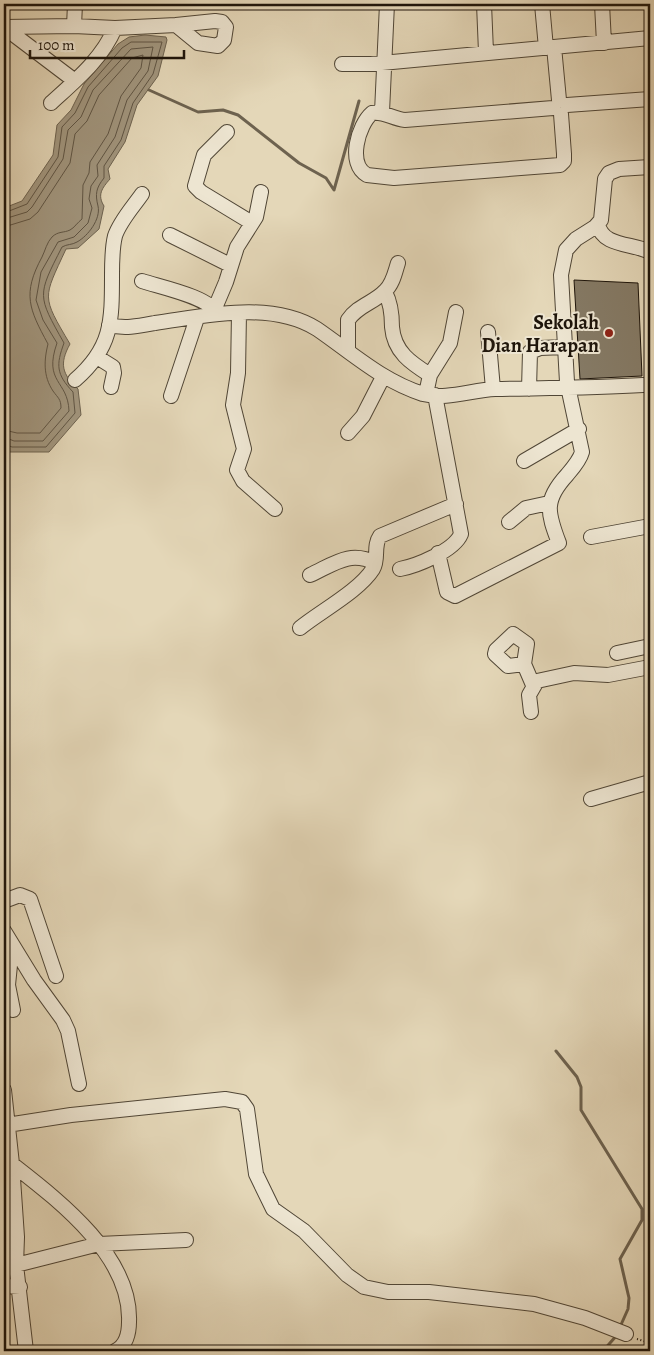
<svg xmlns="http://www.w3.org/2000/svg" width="654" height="1355" font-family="Alegreya,serif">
<rect width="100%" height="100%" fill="#e4d7b8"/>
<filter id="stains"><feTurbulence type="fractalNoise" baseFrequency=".004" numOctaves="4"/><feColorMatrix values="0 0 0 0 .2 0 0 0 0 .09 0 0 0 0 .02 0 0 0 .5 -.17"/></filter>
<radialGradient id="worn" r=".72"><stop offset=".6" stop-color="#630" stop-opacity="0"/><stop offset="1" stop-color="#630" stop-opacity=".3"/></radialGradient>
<path fill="#a1957d" stroke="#6d624f" d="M145 35 166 37 167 40 158 76 137 105 125 142 108 169 110 179C102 188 97 195 104 206L99 229 78 248 66 249C43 299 41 295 70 344 59 364 62 374 78 389L81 415 49 452H9L4 447V208L22 201 53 155 57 125 71 110 84 84 118 44 129 37Z"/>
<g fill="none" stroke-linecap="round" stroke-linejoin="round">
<path stroke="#605544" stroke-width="1" d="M4 213 27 204 58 157 62 127 75 113 88 87 122 48 131 42H162L153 74 133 103 121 140 104 166V178C96 188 95 194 98 206 101 219 88 236 77 242 72 245 67 244 62 247 37 296 37 295 64 343 56 365 56 374 73 392L75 413 46 447H12L4 444
M4 219 27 212 32 207 63 159 68 130 81 117 93 90 131 49 153 47 148 71 127 100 115 137 97 165 98 176 91 186 89 199 92 208 88 223 74 237 58 242 41 272 36 300 43 320 57 343C43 383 68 380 69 411L43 441H14L4 437
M4 227 30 219 38 212 70 163 75 134 87 121 99 95 132 58 143 55 141 68 121 96 108 134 90 162 89 173 83 185 82 219C78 222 74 228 70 230 64 233 58 231 52 237 47 242 45 251 42 257 22 294 29 309 48 344 44 360 43 376 53 391 58 398 61 399 61 408L40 433H17L4 430"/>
<path stroke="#6d624f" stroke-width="3" d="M149 90 198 112 223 110 238 115 299 163 326 178 334 190 359 101
M556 1051 577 1077 581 1087V1110L642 1209V1220L620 1259 629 1298 628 1309 620 1327
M603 1351 617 1335"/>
</g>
<path fill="#857a65" stroke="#1e150b" d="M574 280 638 283 642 376 580 379Z"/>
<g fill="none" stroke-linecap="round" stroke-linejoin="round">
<g stroke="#504636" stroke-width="16">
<path id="minor" d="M484 4 486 52
M542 4 546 48
M602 4 604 43
M215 21 222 22 226 27 224 40 218 46 198 43 176 25Z
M74 26 75 4
M4 27 74 26 115 28 176 25
M5 28 75 81
M554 47 559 100
M342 64H371L650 38
M51 103C75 81 102 59 115 28
M567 105 650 99
M553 108 405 120C393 119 384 111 372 113 358 125 347 164 367 175L394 178 560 165 564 161V154L561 114
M382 112 387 4
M227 132 204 155 195 186 201 192 252 223
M598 224C602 247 633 243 650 252
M170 235 230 265
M142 281C160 287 210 297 217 314
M385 292C391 303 392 314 392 327 394 352 411 363 430 375
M215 308 226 282 237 247 256 217 261 192
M239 313 238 373 233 405 244 449 237 470 243 481 275 509
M109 325C125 329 139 326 155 323 206 316 270 300 317 329 352 353 382 381 423 394 446 400 472 390 495 389 545 388 594 388 643 385
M488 332 493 389
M348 351V320C358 305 374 303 385 291 393 284 395 272 398 263
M97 357 113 367 114 373 111 387
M75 380C112 348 112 322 112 275 112 263 112 248 115 236 120 221 133 207 142 194
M529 389 530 352 540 348 565 347
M426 394 430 375 450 343 456 312
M171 396 197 318
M348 433 363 416 383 377
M524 461 579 429
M509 522 526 508 549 503
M591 537 650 526
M438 553 447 592 455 596 559 543C547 512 544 500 567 475 573 468 580 460 582 452L567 382 561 275 566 250 576 239 595 227 601 220 605 179 609 173 619 169 650 167
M400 569C416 566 454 551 461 534L435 395
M310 575C334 564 350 550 375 563
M300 628C321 611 359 591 373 569 379 559 373 546 380 536L456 504
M617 653 650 646
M524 664 508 666 495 654 496 650 513 634 527 644 524 664 533 685
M531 712 529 695 537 681 574 673 608 675 650 667
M591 799 650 782
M4 901 20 895 30 899 56 976
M4 931 34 980 63 1020 68 1031 79 1084
M12 945 8 985 13 1010
M4 1090 12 1164 17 1237 16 1265 26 1351
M7 1125 71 1115 225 1099 242 1102 247 1109 256 1174 273 1209 304 1231 347 1275 364 1287 388 1292H429L534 1304 585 1318 626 1334
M12 1164C58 1200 132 1256 129 1322 129 1333 126 1346 115 1351
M16 1265 99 1244 186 1240
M4 1286 20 1287"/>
</g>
<path stroke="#1e150b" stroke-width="2" stroke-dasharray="1 2.5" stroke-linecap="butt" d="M637 1339 650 1343"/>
<use href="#minor" stroke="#ede5d1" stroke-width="14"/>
</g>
<circle fill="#8f2418" stroke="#ede5d1" stroke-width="2" cx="609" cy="333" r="5"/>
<g text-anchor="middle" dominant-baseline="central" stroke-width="4" stroke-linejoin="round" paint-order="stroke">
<g font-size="20" font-weight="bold" fill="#1e150b" stroke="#ede5d1" text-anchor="end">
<text x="599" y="322">Sekolah<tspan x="599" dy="23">Dian Harapan</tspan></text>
</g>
</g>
<rect width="654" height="1355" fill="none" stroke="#e4d7b8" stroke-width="20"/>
<rect x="5" y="5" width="644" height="1345" fill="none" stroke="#1e150b" stroke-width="2.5"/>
<rect x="10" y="10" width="634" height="1335" fill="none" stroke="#1e150b"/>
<path d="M30 50v8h154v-8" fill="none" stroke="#1e150b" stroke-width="2.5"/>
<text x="38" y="50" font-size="15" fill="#1e150b" stroke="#ede5d1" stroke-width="4" paint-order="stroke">100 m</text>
<rect width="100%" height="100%" filter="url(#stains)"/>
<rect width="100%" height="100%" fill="url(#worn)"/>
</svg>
